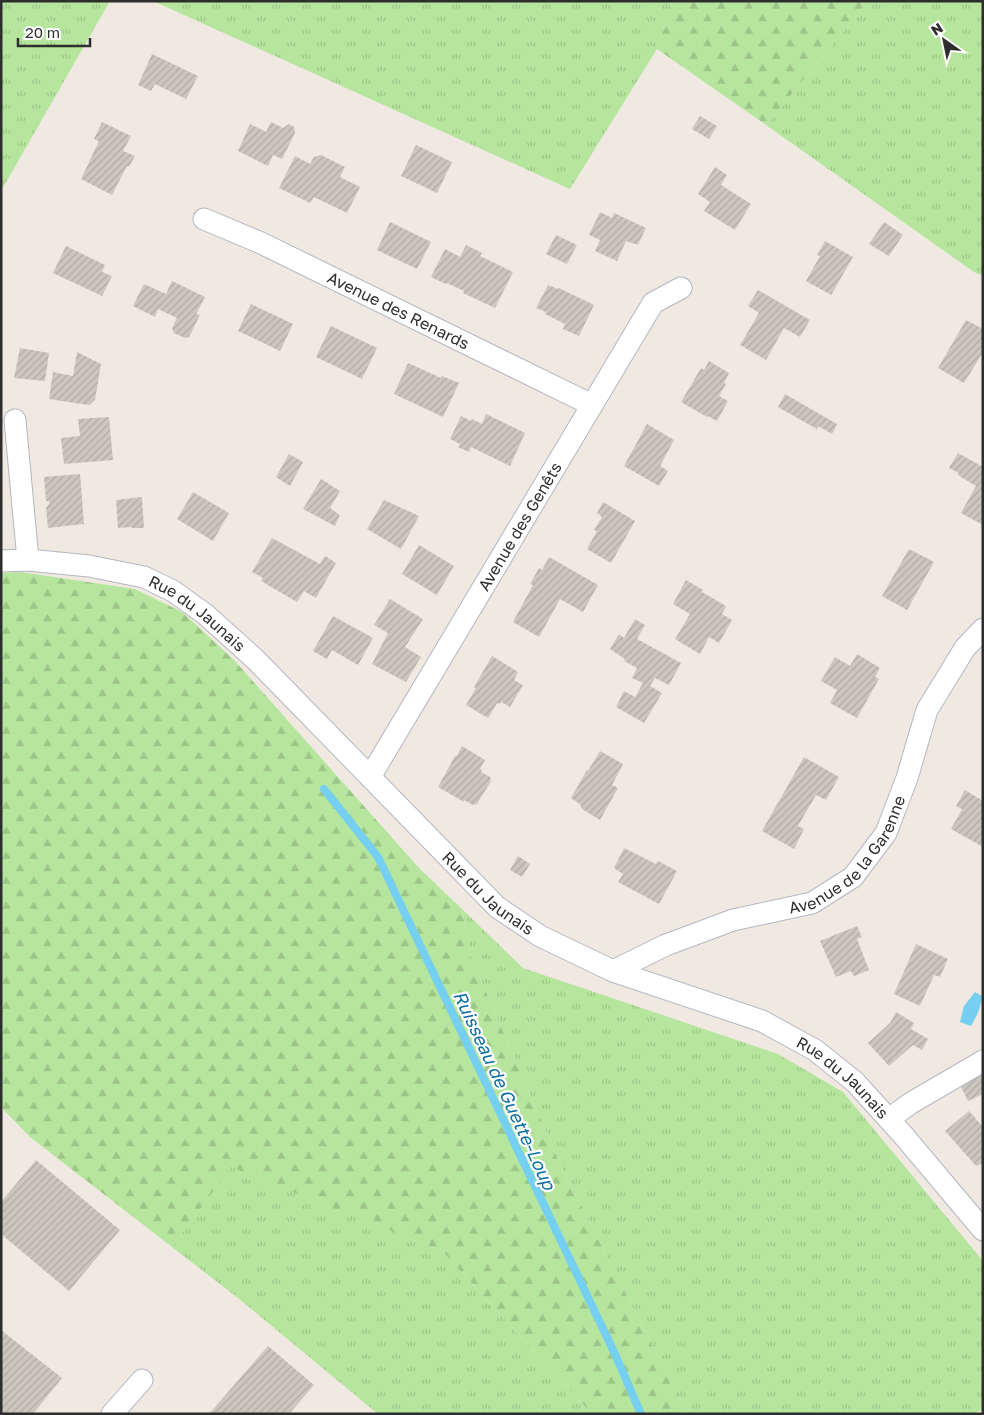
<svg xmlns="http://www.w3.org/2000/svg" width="984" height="1415" font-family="'Golos Text',sans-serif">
<defs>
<pattern id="grass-tufts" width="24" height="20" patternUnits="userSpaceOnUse" patternTransform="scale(1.25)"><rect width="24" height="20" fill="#b6e59e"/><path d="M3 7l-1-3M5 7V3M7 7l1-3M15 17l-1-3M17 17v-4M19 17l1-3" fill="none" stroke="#9dc588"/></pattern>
<pattern id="forest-firs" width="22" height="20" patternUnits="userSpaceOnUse" patternTransform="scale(1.25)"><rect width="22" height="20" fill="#b6e59e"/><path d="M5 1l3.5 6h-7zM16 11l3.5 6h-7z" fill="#9dc588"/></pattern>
<pattern id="building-hatch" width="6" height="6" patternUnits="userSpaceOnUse" patternTransform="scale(1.25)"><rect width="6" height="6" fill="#cbc7bf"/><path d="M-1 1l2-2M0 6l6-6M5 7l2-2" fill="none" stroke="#afaba4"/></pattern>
</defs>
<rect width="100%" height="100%" fill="#efe9e1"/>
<path fill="url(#grass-tufts)" d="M1 1H110L1 191Z
M153 1H672L657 49 570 189Z
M868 1H983V276L974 272 766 125Z
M462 909 523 968 778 1054 843 1092 983 1261V1409L974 1414H687L560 1164 471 957Z
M231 1166 442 1251 592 1414H378L238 1298 172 1247Z"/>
<path fill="url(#forest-firs)" d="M672 1H868L766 125 657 49Z
M20 572 135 589 182 612 233 659 419 868 462 909 471 957 560 1164 687 1414H592L442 1251 231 1167 172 1247 30 1137 1 1107V573Z"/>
<path fill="#75cff0" d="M975 992 982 996C981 1007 977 1016 971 1026L960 1022 964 1006Z"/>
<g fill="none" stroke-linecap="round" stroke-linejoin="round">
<path stroke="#75cff0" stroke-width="8" d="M324 789 378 857 615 1354 641 1414"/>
</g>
<path fill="url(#building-hatch)" d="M152 54 198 76 186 99 155 84 151 91 138 85Z
M700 116 717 126 709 139 692 129Z
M102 122 131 136 123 151 135 156 129 167 127 166 112 195 81 179 99 141 94 139Z
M271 122 283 128 289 124 294 127 295 133 282 159 273 155 268 166 238 151 250 124 266 132Z
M416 145 452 162 437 193 401 176Z
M321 155 345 167 340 177 360 187 347 213 314 197 310 203 279 188 295 156 310 164 314 157Z
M715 167 727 175 721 185 751 204 735 230 704 211 710 202 698 194Z
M600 212 612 218 614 213 646 228 638 245 626 241 617 261 595 251 600 240 589 235Z
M390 222 431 242 417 269 377 250Z
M884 222 903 235 889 256 869 244Z
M556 235 577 245 567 264 546 254Z
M825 241 853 257 831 295 806 281 820 256 817 255Z
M466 245 482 253 480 256 513 272 495 308 463 293 464 291 447 283 446 284 431 277 445 249 460 257Z
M66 246 105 265 102 272 112 276 102 296 53 273Z
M172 281 205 297 196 314 200 315 189 337 185 338 174 333 172 328 177 318 158 309 155 317 133 306 144 284 166 294Z
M548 285 558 289 559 288 594 305 579 336 563 329 565 324 545 314 546 312 536 308Z
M758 290 810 320 800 337 784 328 766 360 740 345 759 313 748 306Z
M251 304 293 324 280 351 238 331Z
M966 320 983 329V352L964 383 938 368Z
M331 326 377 348 362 379 316 357Z
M20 348 49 353 45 381 14 378Z
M77 352 101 364 95 400 89 405 49 399 53 372 73 376Z
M709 361 729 373 724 383 726 384 719 396 728 401 717 421 708 416 707 417 681 402 701 368 704 370Z
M408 363 441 378 442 376 459 383 443 417 394 394Z
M785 394 837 424 832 434 818 426 817 429 778 407Z
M486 414 525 433 510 466 471 447 469 452 458 447 460 444 450 439 461 416 471 421 472 419 482 424Z
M109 417 113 460 64 464 61 438 80 436 78 419Z
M647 424 674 440 660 466 668 471 659 486 624 466Z
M958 453 983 467V525L961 513 976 486 958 475 959 473 949 468Z
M289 454 303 462 290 486 276 477Z
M80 474 84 524 48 528 46 508 49 504V501H46L44 477Z
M321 479 340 491 330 508 340 515 335 526 303 509Z
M193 492 229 513 213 541 177 519Z
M142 497 144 528H132V527L118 528 116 500Z
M384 500 419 516 401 549 367 529Z
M603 502 635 521 611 563 587 549 597 531 594 530 602 517 597 513Z
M272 538 320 564 325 556 336 563 316 598 304 591 297 602 261 581 263 578 252 572Z
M419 545 454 566 437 595 402 574Z
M909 549 934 562 907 610 882 596Z
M549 557 598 585 583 612 560 599 539 637 513 622 533 585 530 584 539 568 542 570Z
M686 580 703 590 702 592 726 606 722 614 732 620 719 643 709 637 700 654 675 639 690 614 673 604Z
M390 599 423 619 405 647 421 657 406 682 372 664 388 633 374 625Z
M333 616 373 638 358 665 332 650 327 659 313 651Z
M635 619 645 625 637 639 681 663 669 685 655 678 650 686 662 693 644 723 616 707 624 691 635 697 643 683 632 678 637 668 624 661 625 659 610 649 619 634 624 638Z
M857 654 880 668 875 677 879 679 857 718 830 703 837 690 821 681 835 657 850 666Z
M492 656 518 672 514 680 523 685 510 707 501 702 500 704 497 703 488 718 466 705 476 688 474 687Z
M462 746 485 760 480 769 482 770 481 772 490 777 491 781 477 804 473 805 464 800V802L438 787 455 756H457Z
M600 751 623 764 612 785 618 788 600 820 582 809 580 804 571 798 587 770 588 771Z
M804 757 839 777 826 800 816 795 798 826 804 829 794 849 762 831Z
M965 790 983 801V847L951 829 962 809 956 806Z
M624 848 656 864 658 861 677 871 659 904 618 882 623 874 614 868Z
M518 856 530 864 522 877 510 870Z
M857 926 862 937 857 939 869 970 854 976 851 971 836 977 820 941Z
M916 944 948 959 940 977 934 975 920 1006 894 994Z
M896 1012 914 1023 911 1029 928 1039 922 1050 913 1045 889 1066 868 1043 890 1023Z
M983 1074V1094L968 1101 960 1085Z
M969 1111 983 1127V1163L976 1166 945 1131Z
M36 1160 120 1230 69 1291 1 1234V1202Z
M1 1330 62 1378 33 1414H1Z
M268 1346 314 1385 289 1414H209Z"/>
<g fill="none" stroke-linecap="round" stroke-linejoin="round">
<g stroke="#b4b7c1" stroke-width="23">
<g id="street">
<path id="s1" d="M204 219 261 243 592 405"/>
<path d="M15 420 28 560"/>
<path id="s2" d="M1 561 28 560 89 566 144 577 173 591 205 614 256 660 497 907 540 936 613 971 762 1021 815 1050 855 1082 903 1135 983 1230"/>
<path id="s3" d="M370 777 653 303 681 288"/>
<path id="s4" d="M613 971 666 945 733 920 812 903 853 877 886 833 907 778 927 710 965 648 983 629"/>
<path d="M889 1119 911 1103 983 1061"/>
<path d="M112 1414 142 1380"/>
</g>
</g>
<use href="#street" stroke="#fff" stroke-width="21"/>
</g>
<g text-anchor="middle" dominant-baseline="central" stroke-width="4.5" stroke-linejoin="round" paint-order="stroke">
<g font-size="16" fill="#2e2e2e" stroke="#fff">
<text stroke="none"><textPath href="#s1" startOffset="215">Avenue des Renards</textPath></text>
<text stroke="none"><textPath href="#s3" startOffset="292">Avenue des Genêts</textPath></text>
<text stroke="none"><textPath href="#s2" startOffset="209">Rue du Jaunais</textPath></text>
<text stroke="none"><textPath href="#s4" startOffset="271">Avenue de la Garenne</textPath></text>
<text stroke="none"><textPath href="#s2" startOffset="614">Rue du Jaunais</textPath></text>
<text stroke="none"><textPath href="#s2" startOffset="1019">Rue du Jaunais</textPath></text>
</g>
<g font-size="18" font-style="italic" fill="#0d6fa3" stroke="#fff">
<text transform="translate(505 1090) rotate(65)">Ruisseau de Guette-Loup</text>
</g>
</g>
<rect width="984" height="1415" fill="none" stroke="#2e2e2e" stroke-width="5"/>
<g transform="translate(944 40) rotate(327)" stroke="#ffffff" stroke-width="4" paint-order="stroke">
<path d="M0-4L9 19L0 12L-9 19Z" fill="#2e2e2e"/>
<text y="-8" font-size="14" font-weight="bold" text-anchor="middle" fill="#2e2e2e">N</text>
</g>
<path d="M18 38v8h72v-8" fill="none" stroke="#2e2e2e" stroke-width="2.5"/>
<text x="25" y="38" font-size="15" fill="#2e2e2e" stroke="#ffffff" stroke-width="4" paint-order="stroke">20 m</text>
</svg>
